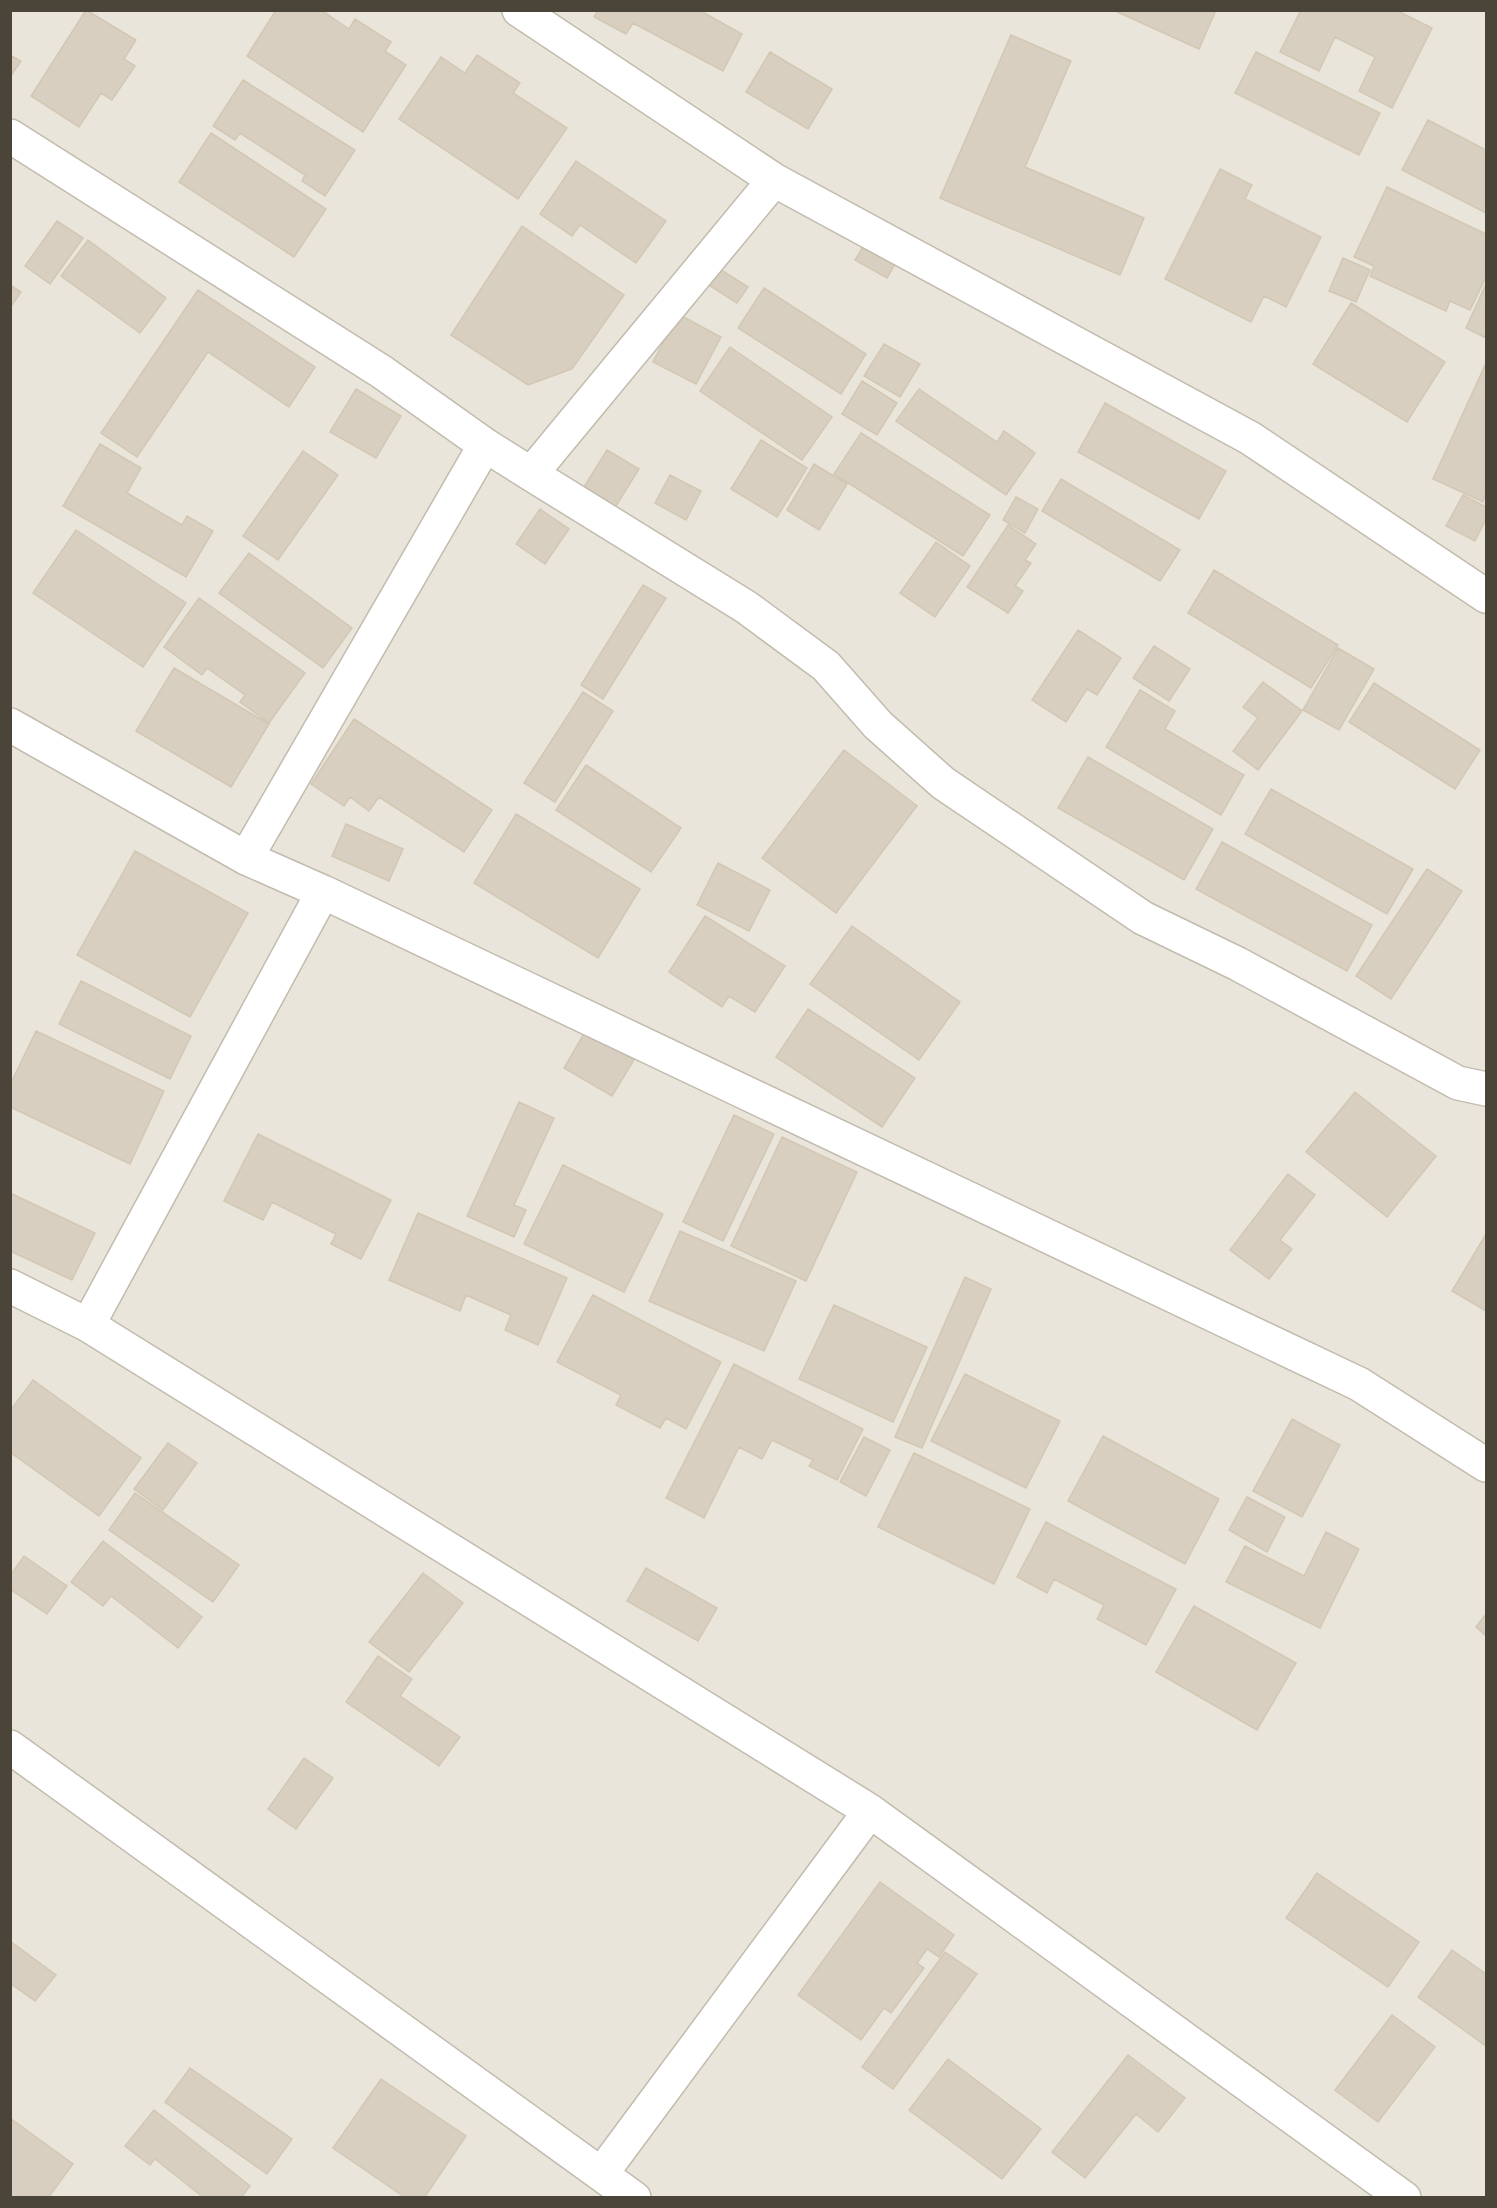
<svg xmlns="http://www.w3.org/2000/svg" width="1497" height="2208" font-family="Ubuntu,sans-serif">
<rect width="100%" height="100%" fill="#f6f3ec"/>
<path fill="#eae5da" d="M11 11H1486V2197H11Z"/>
<path fill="#d8cfc1" stroke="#d3c7b4" stroke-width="1.5" d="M86 10 136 40 124 59 135 66 112 100 101 93 79 127 31 96Z
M276 10H321L349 29 355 19 391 42 385 51 406 65 363 132 247 56Z
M598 10H699L742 34 723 71 633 23 626 34 594 17Z
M1113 10H1216L1199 49Z
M1301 10H1396L1432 28 1392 108 1359 91 1375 57 1335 37 1319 71 1280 52Z
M1011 35 1071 61 1025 167 1144 218 1120 275 940 198Z
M770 52 832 89 808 129 746 92Z
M1256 52 1380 113 1359 155 1235 93Z
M10 55 21 61 10 77Z
M477 55 520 83 513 93 567 128 518 199 399 119 441 57 465 73Z
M243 80 355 150 325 196 302 181 305 175 240 133 235 140 213 126Z
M1428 120 1486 150V213L1402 170Z
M211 133 326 209 294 257 179 182Z
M576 161 666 221 636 263 580 225 572 236 540 214Z
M1220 169 1252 185 1245 199 1321 237 1286 307 1264 296 1251 322 1165 279Z
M1387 187 1486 234V277L1470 310 1450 301 1446 311 1370 276 1374 266 1354 257Z
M57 221 83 238 50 284 25 266Z
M522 226 624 295 572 369 528 385 451 335Z
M88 240 166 298 140 333 61 276Z
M867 240 898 259 887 278 855 260Z
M1343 258 1370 270 1356 302 1329 291Z
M718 268 748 287 737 303 707 284Z
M1486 284V338L1466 328Z
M10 285 21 292 10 308Z
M764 288 866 354 841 394 738 328Z
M198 290 315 367 289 407 208 352 137 457 101 433Z
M1351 303 1445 362 1407 422 1313 364Z
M678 314 721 337 696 384 653 362Z
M884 344 920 364 900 397 864 376Z
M730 347 832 417 802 460 700 391Z
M1486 363V493L1483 502 1433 479Z
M862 381 897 403 877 435 842 414Z
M356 389 401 416 376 458 330 432Z
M919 389 997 442 1004 431 1035 453 1006 495 896 421Z
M1105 403 1226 471 1199 519 1078 452Z
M861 433 990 515 963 556 834 474Z
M761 440 807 468 777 517 731 489Z
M100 444 141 468 127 493 182 525 187 516 213 531 186 577 63 506Z
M607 450 639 469 614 509 582 490Z
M303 451 338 475 278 560 243 536Z
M814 464 847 484 819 530 787 510Z
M670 475 701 491 686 520 655 503Z
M1061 479 1180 550 1160 581 1042 511Z
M1463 495 1486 507V519L1475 541 1446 526Z
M1016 497 1038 509 1025 533 1003 520Z
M540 509 569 529 545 564 516 544Z
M1008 525 1036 544 1025 560 1031 563 1015 586 1023 591 1008 613 967 587Z
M76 530 186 603 143 667 33 593Z
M936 542 970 566 935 617 900 593Z
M249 553 352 628 323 668 219 593Z
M1214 570 1338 645 1311 688 1188 613Z
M643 585 666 598 603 699 581 685Z
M199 598 305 673 269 723 240 702 245 695 207 668 202 675 164 647Z
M1078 630 1121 658 1097 695 1087 689 1066 722 1032 700Z
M1154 646 1190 669 1169 701 1133 678Z
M1338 648 1374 669 1339 730 1303 710Z
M174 668 269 724 231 787 136 731Z
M1263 682 1302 711 1258 770 1233 751 1258 718 1243 707Z
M1374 683 1480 750 1455 789 1349 722Z
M1140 690 1175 711 1165 729 1244 775 1221 815 1106 747Z
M583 692 613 711 555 802 524 783Z
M354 719 492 810 464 852 379 797 369 811 350 797 344 806 311 784Z
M844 750 917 806 836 913 762 858Z
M1088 757 1213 829 1184 880 1058 808Z
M586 765 681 828 651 872 556 810Z
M1271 789 1413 869 1387 914 1245 834Z
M516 814 640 889 598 958 474 883Z
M346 824 403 849 389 881 332 856Z
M1222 842 1372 925 1347 971 1196 889Z
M135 851 248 913 190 1017 77 955Z
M718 863 770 890 749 931 697 905Z
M1427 869 1462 891 1391 999 1356 976Z
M705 916 785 966 755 1012 729 996 722 1007 669 972Z
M852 926 960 1002 919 1060 810 984Z
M81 981 191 1036 170 1079 59 1024Z
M808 1009 915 1078 882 1127 776 1057Z
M36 1031 164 1091 130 1164 10 1107V1085Z
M585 1032 634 1060 612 1096 564 1068Z
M1355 1092 1436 1156 1387 1217 1306 1152Z
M519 1102 554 1118 514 1205 526 1210 514 1237 467 1216Z
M734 1115 774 1134 723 1241 683 1222Z
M258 1134 391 1200 361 1259 331 1244 336 1234 272 1202 263 1220 224 1201Z
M782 1137 857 1172 806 1281 731 1246Z
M563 1165 663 1214 624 1292 524 1244Z
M1288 1174 1315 1195 1280 1240 1292 1249 1269 1279 1230 1250Z
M10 1193 95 1233 72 1280 10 1251Z
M418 1213 567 1278 538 1345 505 1330 511 1315 466 1295 460 1311 389 1280Z
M680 1231 796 1281 764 1351 649 1301Z
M1486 1234V1311L1452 1291Z
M965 1277 991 1289 922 1448 895 1437Z
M593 1295 721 1362 686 1429 666 1418 660 1428 616 1405 621 1395 557 1362Z
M834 1305 927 1347 893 1422 799 1379Z
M734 1364 863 1429 837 1480 809 1466 813 1460 772 1440 762 1459 739 1447 704 1518 666 1498Z
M965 1374 1060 1421 1026 1488 931 1441Z
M33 1380 141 1458 99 1516 10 1452V1411Z
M1292 1419 1340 1445 1302 1517 1253 1491Z
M1103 1436 1219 1499 1185 1564 1068 1501Z
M864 1437 890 1450 866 1496 840 1482Z
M168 1443 197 1463 163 1510 134 1489Z
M914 1453 1030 1509 994 1584 878 1527Z
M135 1493 239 1565 213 1602 109 1530Z
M1247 1497 1285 1517 1267 1552 1229 1530Z
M1046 1522 1176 1589 1146 1645 1097 1619 1104 1605 1054 1579 1047 1593 1017 1577Z
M1326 1532 1359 1549 1320 1628 1226 1582 1245 1546 1304 1576Z
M103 1541 202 1617 178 1648 111 1596 103 1606 71 1582Z
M24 1556 67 1586 47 1614 10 1589V1576Z
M646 1568 717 1608 698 1641 627 1601Z
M423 1573 463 1603 409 1672 369 1642Z
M1194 1606 1296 1663 1257 1730 1156 1672Z
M1486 1614V1636L1476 1627Z
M378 1656 412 1679 400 1696 460 1737 439 1766 346 1702Z
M304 1758 333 1778 296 1829 268 1809Z
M1317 1873 1419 1942 1388 1987 1286 1918Z
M880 1882 954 1935 939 1957 927 1949 917 1963 924 1968 891 2013 884 2008 861 2040 798 1995Z
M10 1941 56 1975 35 2001 10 1983Z
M1452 1950 1486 1974V2046L1418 1997Z
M945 1952 977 1974 893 2089 862 2067Z
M1392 2015 1435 2047 1378 2122 1335 2090Z
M1128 2055 1185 2098 1158 2132 1136 2114 1085 2178 1052 2152Z
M948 2059 1041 2129 1002 2179 909 2110Z
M190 2068 292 2139 267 2174 165 2102Z
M381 2079 466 2136 424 2198H406L333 2148Z
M154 2110 250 2186 241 2198H204L155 2159 150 2165 125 2146Z
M10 2118 73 2164 48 2198H10Z"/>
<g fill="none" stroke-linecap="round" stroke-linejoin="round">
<g stroke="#c2bbae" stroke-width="36">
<path id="minor" d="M519 10 774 180
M10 136 382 372 485 445 531 474 774 180 1250 438 1486 596
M531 474 746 607 826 666 878 725 943 783 1143 918 1238 964 1458 1083 1486 1089
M10 725 246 858 323 892 1359 1384 1486 1465
M246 858 485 445
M10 1286 88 1325 870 1811 1404 2198
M88 1325 323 892
M10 1747 634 2198
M602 2173 870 1811"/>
</g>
<use href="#minor" stroke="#fff" stroke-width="33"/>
</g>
<rect width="1497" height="2208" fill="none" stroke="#4b4439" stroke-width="24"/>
</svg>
